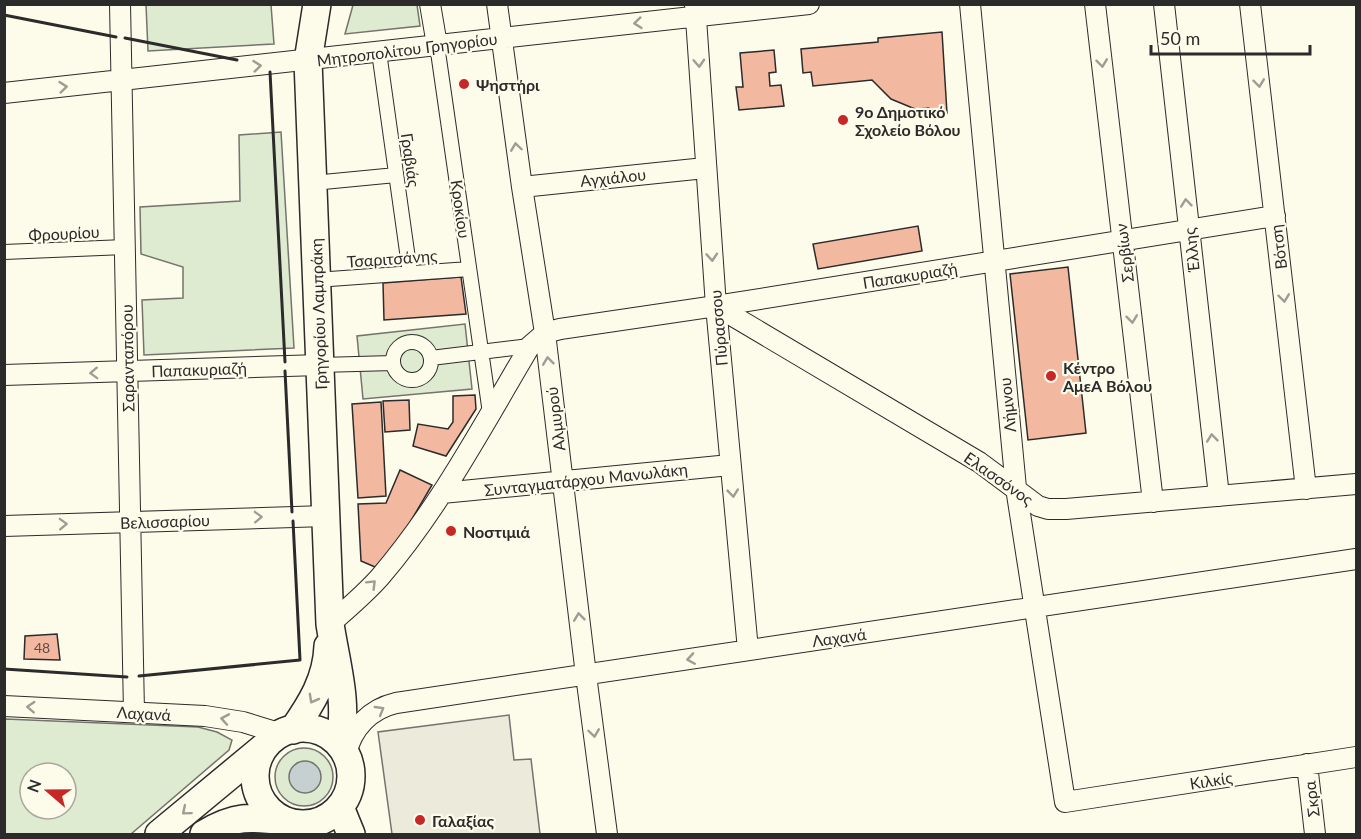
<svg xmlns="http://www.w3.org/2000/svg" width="1361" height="839" font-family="Lato,sans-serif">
<rect width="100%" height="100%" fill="#fdfbea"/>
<path fill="#deebd1" stroke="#74746e" stroke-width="1.5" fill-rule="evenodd" d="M146 5H271L274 44 148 51Z
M353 5H417L420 26 345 34Z
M281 132 294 348 144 355 142 300 183 298V267L141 254 140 207 240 201 239 135Z
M465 324 472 389 363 399 357 336Z
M5 719 198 727 217 732 232 740 229 750 131 834H5ZM30 773H66V809H30Z
M275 777a29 29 0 1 1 58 0a29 29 0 1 1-58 0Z"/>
<path fill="#eceadb" stroke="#74746e" stroke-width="1.5" d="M509 715 514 760 531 759 540 834H392L378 732Z"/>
<path fill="#c7d0d0" stroke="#74746e" stroke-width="1.5" d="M289 777a16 16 0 1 1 32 0a16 16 0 1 1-32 0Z"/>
<path fill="#f2b8a0" stroke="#2b2b2b" stroke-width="1.5" d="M942 32 947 113 940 114 929 108 915 109 891 99 872 80 813 86 811 72 803 73 801 49 878 42V38Z
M774 50 776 72 769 73 770 86 781 85 784 106 739 110 736 87H743L740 53Z
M918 226 922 251 818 269 813 244Z
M1068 267 1086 433 1028 440 1010 274Z
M461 277 466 314 384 320 383 283Z
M475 395 476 409 446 456 413 446 418 424 448 429 453 422V396Z
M409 400 410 430 385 432 383 401Z
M381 402 386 496 358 498 352 404Z
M400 470 432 485 382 570 361 561 358 504 386 503Z
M57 634 60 660 24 659 25 636Z"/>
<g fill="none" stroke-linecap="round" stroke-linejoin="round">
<g stroke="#2b2b2b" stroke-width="16">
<path id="pedestrian" d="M437 45 490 413
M379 52 410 273
M313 183 396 175
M4 252 125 247
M316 280 469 269
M393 361a19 19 0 1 1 38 0a19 19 0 1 1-38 0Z
M431 358 530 346
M320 365 393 363"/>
</g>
<g stroke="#2b2b2b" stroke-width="22">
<path id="minor" d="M120 4 134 712
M430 4 437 45
M497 4 522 187 545 333 586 675 607 834
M695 4 716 306 748 650
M970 4 1016 488 1065 802 1356 757
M1095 4 1153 502
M1164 4 1219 496
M1250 4 1306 489
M4 93C273 64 541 34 809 4
M522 187 705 168
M716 306 979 462 1038 506 1048 509H1066L1356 484
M4 375 320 365
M442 493 730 465
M4 526 326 516
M330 624C347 609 365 594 380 577 440 507 483 425 530 346L545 333 560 329 716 306 1275 216
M4 706 205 716 243 722 282 734
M346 754C352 728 370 709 396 703L1356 559
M1307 764 1315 834"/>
</g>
<g stroke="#2b2b2b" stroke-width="30">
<path id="secondary" d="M317 4 308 61 330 624C336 664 349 704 339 744
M255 776a48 48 0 1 1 96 0a48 48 0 1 1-96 0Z
M293 730C311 704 327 679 328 646
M340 807 351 834
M159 834 264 747
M204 834C236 815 250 817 286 821"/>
</g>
<use href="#pedestrian" stroke="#fdfbea" stroke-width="14"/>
<use href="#minor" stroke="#fdfbea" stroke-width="20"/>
<use href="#secondary" stroke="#fdfbea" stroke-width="27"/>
<path stroke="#2b2b2b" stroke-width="3" d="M4 15 116 37
M125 38 237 60
M270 72 285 362
M285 371 292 512
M4 669 127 677
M139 676 300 660 293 521"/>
</g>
<defs><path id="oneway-chevron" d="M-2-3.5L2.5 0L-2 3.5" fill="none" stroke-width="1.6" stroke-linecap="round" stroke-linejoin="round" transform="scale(1.5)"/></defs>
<g stroke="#9e9d94">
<use href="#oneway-chevron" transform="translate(638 23) rotate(174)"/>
<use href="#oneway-chevron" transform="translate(699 63) rotate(87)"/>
<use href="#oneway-chevron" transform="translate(1102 63) rotate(83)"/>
<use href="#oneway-chevron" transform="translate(257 66) rotate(-6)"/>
<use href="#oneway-chevron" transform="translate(1259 83) rotate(83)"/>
<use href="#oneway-chevron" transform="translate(63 87) rotate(-6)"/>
<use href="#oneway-chevron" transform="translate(516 147) rotate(-98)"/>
<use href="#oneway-chevron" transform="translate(1186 203) rotate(-96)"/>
<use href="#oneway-chevron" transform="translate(712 257) rotate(86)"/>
<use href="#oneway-chevron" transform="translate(1284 298) rotate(83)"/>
<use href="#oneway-chevron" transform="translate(1132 319) rotate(83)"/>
<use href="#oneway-chevron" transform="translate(548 361) rotate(-97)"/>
<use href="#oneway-chevron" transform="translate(94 373) rotate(178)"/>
<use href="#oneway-chevron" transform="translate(1212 438) rotate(-96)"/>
<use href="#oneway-chevron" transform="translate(733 493) rotate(84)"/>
<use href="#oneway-chevron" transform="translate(258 517) rotate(-2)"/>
<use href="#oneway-chevron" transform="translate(63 524) rotate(-2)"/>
<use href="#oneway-chevron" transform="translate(372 584) rotate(-45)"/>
<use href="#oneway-chevron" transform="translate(579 617) rotate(-97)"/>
<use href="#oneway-chevron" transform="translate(691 659) rotate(171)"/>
<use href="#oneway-chevron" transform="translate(313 699) rotate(119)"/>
<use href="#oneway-chevron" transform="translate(31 707) rotate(-177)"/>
<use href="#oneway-chevron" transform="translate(380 710) rotate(-30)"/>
<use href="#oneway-chevron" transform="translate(225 719) rotate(-170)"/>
<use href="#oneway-chevron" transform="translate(594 733) rotate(82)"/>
<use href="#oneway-chevron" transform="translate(186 811) rotate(140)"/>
</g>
<g fill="#c62828" stroke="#fdfbea" stroke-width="2">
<circle cx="464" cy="84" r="6"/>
<circle cx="843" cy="120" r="6"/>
<circle cx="1051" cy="376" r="6"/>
<circle cx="451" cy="531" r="6"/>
<circle cx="420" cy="820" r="6"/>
</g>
<g text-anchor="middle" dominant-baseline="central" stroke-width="4.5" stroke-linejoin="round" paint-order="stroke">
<g font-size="14" fill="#5d4e48">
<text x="42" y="647">48</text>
</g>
<g font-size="16" fill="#2b2b2b" stroke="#fdfbea">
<text transform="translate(407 49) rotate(-7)">Μητροπολίτου Γρηγορίου</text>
<text transform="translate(411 160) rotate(82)">Γραβιάς</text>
<text transform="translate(613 177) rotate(-6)">Αγχιάλου</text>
<text transform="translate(461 209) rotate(82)">Κροκίου</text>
<text transform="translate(64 233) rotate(-3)">Φρουρίου</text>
<text transform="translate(1278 247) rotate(-97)">Βότση</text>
<text transform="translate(1191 250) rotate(-96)">Έλλης</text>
<text transform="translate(1124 253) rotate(-97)">Σερβίων</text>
<text transform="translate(392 258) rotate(-4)">Τσαριτσάνης</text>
<text transform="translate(910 275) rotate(-9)">Παπακυριαζή</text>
<text transform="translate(318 314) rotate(-92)">Γρηγορίου Λαμπράκη</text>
<text transform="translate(718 328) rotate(-95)">Πύρασσου</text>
<text transform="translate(127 358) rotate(-91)">Σαρανταπόρου</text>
<text transform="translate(199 369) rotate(-2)">Παπακυριαζή</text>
<text transform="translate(1007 405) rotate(-96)">Λήμνου</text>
<text transform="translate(555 419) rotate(-97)">Αλμυρού</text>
<text transform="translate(999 478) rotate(35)">Ελασσόνος</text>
<text transform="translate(586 479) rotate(-6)">Συνταγματάρχου Μανωλάκη</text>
<text transform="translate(165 521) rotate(-2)">Βελισσαρίου</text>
<text transform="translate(839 637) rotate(-8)">Λαχανά</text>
<text transform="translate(144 713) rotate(3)">Λαχανά</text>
<text transform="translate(1211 780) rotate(-9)">Κιλκίς</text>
<text transform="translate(1311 799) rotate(-97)">Σκρα</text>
</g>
<g font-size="16" font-weight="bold" fill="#2b2b2b" stroke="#fdfbea" text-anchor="start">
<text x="476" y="84">Ψηστήρι</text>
<text x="855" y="111">9ο Δημοτικό<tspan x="855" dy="18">Σχολείο Βόλου</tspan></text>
<text x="1063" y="367">Κέντρο<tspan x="1063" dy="18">ΑμεΑ Βόλου</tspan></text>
<text x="463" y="531">Νοστιμιά</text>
<text x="432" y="820">Γαλαξίας</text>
</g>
</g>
<rect width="1361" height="839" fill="none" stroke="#2b2b2b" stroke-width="12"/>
<g transform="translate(48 791) rotate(290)"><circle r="28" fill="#fdfbea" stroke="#a9a89e" stroke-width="1.5"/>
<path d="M0-4.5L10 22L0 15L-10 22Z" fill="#c62828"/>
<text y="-9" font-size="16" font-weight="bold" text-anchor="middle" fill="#2b2b2b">N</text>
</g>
<path d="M1151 45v9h159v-9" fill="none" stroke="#2b2b2b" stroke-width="3"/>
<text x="1160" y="45" font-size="18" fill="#2b2b2b" stroke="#fdfbea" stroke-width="4.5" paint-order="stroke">50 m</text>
</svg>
